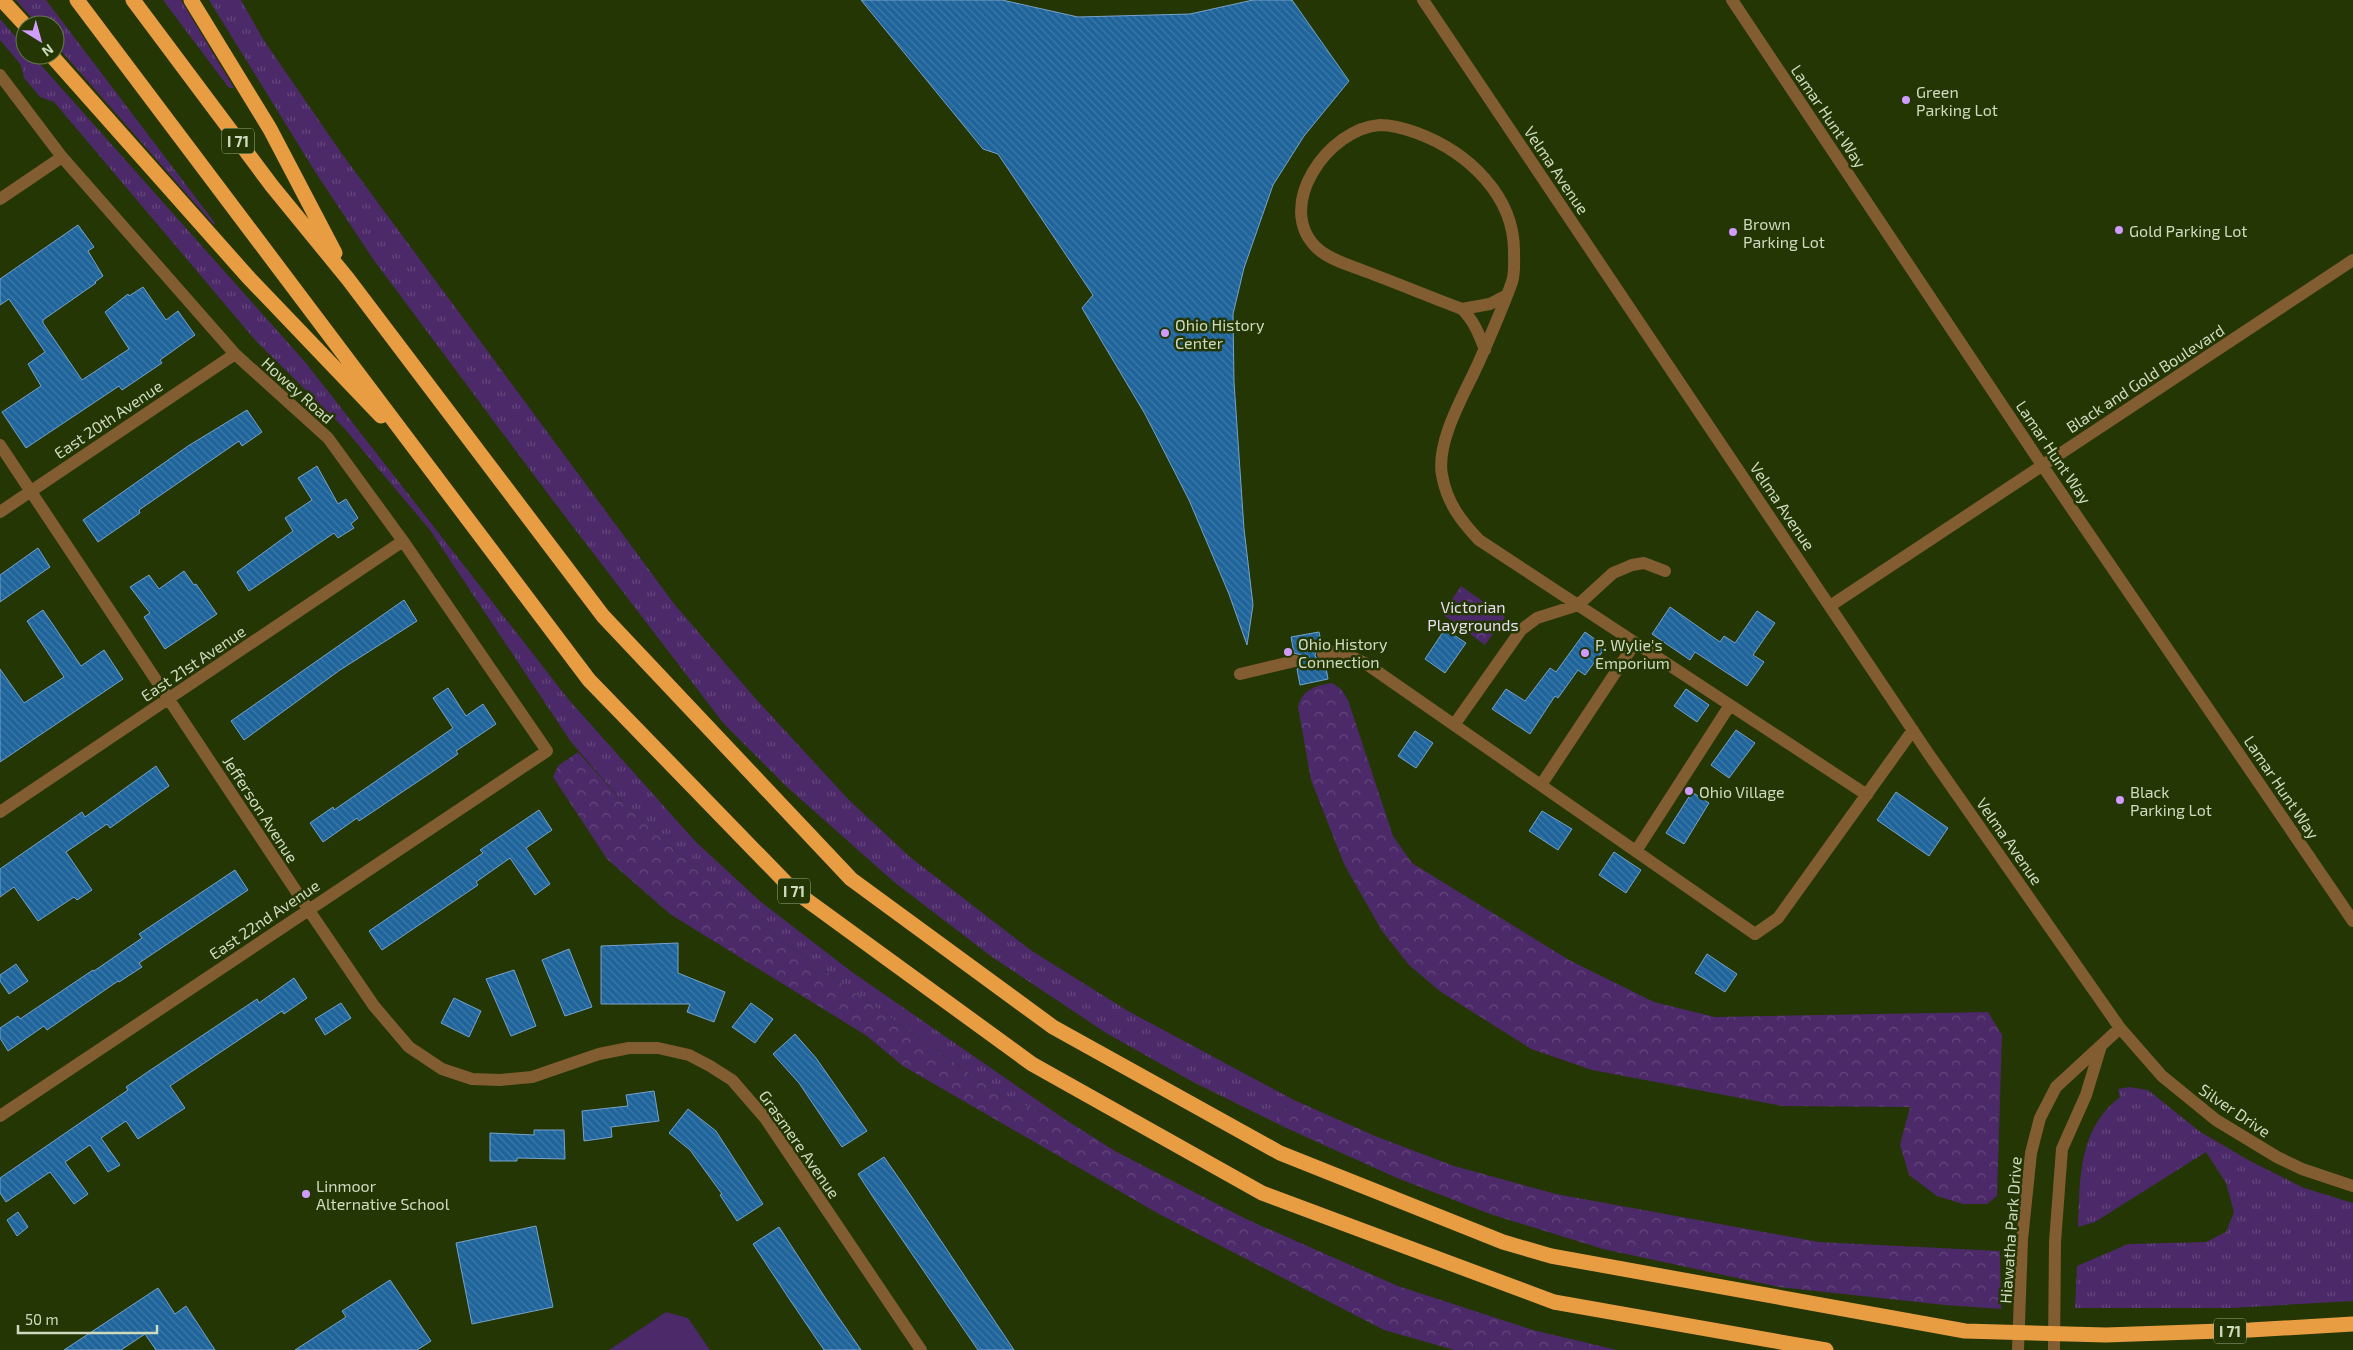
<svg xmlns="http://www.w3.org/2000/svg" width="2353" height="1350" font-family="'Exo 2',sans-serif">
<defs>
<pattern id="grass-tufts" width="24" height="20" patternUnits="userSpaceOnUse" patternTransform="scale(1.25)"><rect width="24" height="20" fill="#4c2968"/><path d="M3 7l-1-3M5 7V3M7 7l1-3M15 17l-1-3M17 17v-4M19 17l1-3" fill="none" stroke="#65477c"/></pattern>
<pattern id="forest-crowns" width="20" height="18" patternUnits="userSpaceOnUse" patternTransform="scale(1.25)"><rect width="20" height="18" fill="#4c2968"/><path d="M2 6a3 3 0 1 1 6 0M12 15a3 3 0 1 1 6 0" fill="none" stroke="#65477c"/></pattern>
<pattern id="building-back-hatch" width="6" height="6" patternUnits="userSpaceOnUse" patternTransform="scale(1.25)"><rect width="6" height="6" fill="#1f649b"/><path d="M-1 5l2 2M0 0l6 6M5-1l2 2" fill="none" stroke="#3e7aa7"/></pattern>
</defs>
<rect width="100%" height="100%" fill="#243603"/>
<path fill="url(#grass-tufts)" d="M16 0H46L215 223 214 225 55 44V25H38Z
M163 0H181L234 88H229Z
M209 0H241L263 39 342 154 675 605 755 698 849 800 910 857 1032 951 1128 1011 1294 1100 1279 1114 1284 1127 1193 1082 1106 1033 992 957 894 882 787 787 724 724 548 494 373 259 314 170Z
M0 19 25 47V55H32L306 363 569 700 695 841 761 902 852 972 1066 1120 1004 1098 785 943 731 900 628 808 571 742 430 530 344 428 256 341 54 102 40 97 24 78 21 65 0 40Z
M2129 1087 2148 1090 2199 1131 2250 1161 2304 1188 2353 1203V1301L2231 1308H2075L2077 1266 2128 1244 2206 1242 2226 1232 2234 1212 2226 1183 2206 1152 2095 1222 2078 1227C2080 1179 2078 1129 2120 1097L2118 1089Z"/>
<path fill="url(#forest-crowns)" d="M1461 586 1505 617 1485 645 1442 614Z
M1332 683 1341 689 1348 700 1393 836 1412 863 1569 960 1654 1002 1715 1017 1988 1012 2002 1035 1997 1196 1987 1204H1963L1937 1196 1909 1175 1900 1145 1910 1107 1782 1106 1592 1070 1531 1049 1441 992 1409 965 1382 931 1344 864 1311 780 1298 707C1303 689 1314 686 1332 683Z
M578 752 628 808 731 900 785 943 1004 1098 1066 1120 1115 1151 1246 1219 1398 1286 1533 1330 1617 1350H1454L1384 1330 1159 1214 903 1066 867 1036 670 914 607 859 553 777 558 766Z
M1294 1100 1375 1136 1454 1166 1556 1194 1819 1242 2000 1251 2001 1309 1945 1305 1779 1287 1603 1249 1490 1214 1397 1178 1284 1127 1278 1115Z"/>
<path fill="#4c2968" d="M666 1312 688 1318 710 1350H609Z"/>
<path fill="url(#building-back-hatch)" stroke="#77a2cb" d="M861 0H1002L1078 17 1190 14 1253 0H1292L1349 81 1304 136 1273 185 1244 268 1233 314 1234 382 1244 529 1253 605 1247 645 1229 594 1189 500 1145 414 1082 308 1093 295 998 154 983 149Z
M78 225 94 247 88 251 103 276 95 282 96 283 43 320V323L82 380 129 349 105 312 128 294 129 296 143 287 166 320 178 311 195 335 160 360 162 363 122 390 119 386 26 448 2 412 41 386 28 364 45 352 9 299 0 305V279Z
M247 410 262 432 242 446 239 441 139 510 140 513 98 542 83 520 188 446Z
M317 466 338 504 346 499 358 518 351 524 354 528 338 538 334 533 249 591 237 572 293 531 285 518 312 500 298 478Z
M38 548 50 567 0 602V575Z
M184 571 194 585 196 584 217 614 165 649 144 617 150 613 130 587 149 575 159 589Z
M404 600 417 621 340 670 244 740 231 721Z
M1670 607 1720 642 1724 636 1735 643 1757 611 1775 623 1753 655 1764 662 1747 686 1695 652 1690 660 1652 634Z
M43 610 81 666 104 650 123 679 0 762V669L24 703 64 677 27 621Z
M1445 629 1466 643 1445 673 1425 659Z
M1319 632 1322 646 1316 651 1315 656 1320 661 1325 662 1328 679 1300 685 1297 669 1301 667 1303 660 1301 655 1294 653 1291 637Z
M1585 632 1606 647 1585 675 1578 670 1558 698 1555 696 1530 734 1492 709 1506 689 1525 701 1550 668 1556 672Z
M448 688 466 716 483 704 496 724 456 751 458 754 435 770 359 821 357 818 323 842 310 823 333 807 334 810 453 728 433 698Z
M1686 689 1709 705 1697 722 1674 706Z
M1736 730 1755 743 1729 778 1711 765Z
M1415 731 1433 743 1416 768 1398 756Z
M156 766 169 786 110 828 107 824 66 852 92 890 77 900 74 897 38 921 14 887 0 897V869L82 812 85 817Z
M1692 792 1709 803 1684 844 1666 833Z
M1896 792 1948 828 1929 856 1877 820Z
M539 810 552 830 526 848 550 884 535 895 510 858 476 882 478 885 382 950 369 931 483 853 480 850Z
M1542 811 1572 829 1558 850 1529 831Z
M1614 852 1641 870 1626 893 1599 875Z
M235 870 248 890 139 963 142 967 119 982 118 981 47 1030 44 1026 8 1051 0 1038V1028L18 1016 20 1019 93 970 94 971 142 938 139 934Z
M678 943V973L725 992 714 1022 687 1012 690 1004H601V946Z
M569 949 592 1007 565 1016 542 960Z
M1707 954 1737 974 1725 992 1695 973Z
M16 964 28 981 9 994 0 981V975Z
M514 970 536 1026 511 1036 486 979Z
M294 978 307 998 284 1014 282 1011 170 1086 185 1108 138 1139 126 1121 101 1138 120 1165 108 1172 90 1145 65 1162 88 1194 74 1204 50 1172 6 1202 0 1193V1178L128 1090 126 1087 149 1071 257 999 259 1003Z
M454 998 481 1011 469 1037 441 1023Z
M341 1003 351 1018 325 1035 315 1019Z
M751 1003 773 1019 755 1043 732 1027Z
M795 1034 816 1058 867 1131 842 1147 799 1083 773 1054Z
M654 1091 659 1121 611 1127 612 1137 584 1141 582 1111 628 1106 626 1095Z
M688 1109 716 1131 763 1204 737 1221 720 1195 722 1194 690 1150 669 1133Z
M534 1130H564L565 1159 517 1158V1161H490V1133L534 1135Z
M884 1157 907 1190 1014 1350H978L875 1200 858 1174Z
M18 1212 28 1227 17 1236 7 1220Z
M536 1226 553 1307 472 1324 456 1243Z
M779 1227 826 1299 861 1350H824L792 1303 753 1244Z
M390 1280 431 1341 417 1350H295L346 1317 342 1311Z
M158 1288 175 1314 186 1306 215 1350H156L145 1334 121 1350H64Z"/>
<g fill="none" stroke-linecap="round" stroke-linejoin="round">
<path stroke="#835d32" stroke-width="12" d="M1423 0 1928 753 2120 1028 2162 1076 2216 1120 2277 1157 2302 1169 2353 1186
M1732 0 2042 465 2353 921
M0 75 62 157 235 354 328 438 403 541 547 751 0 1116
M0 199 62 157
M1462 309 1490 304 1507 295
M1485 350C1479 334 1474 321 1462 309 1430 297 1399 284 1367 272 1352 266 1330 260 1318 249 1272 207 1329 128 1380 125 1392 125 1406 129 1417 133 1468 152 1515 196 1514 253 1514 263 1515 273 1512 282 1502 310 1490 337 1478 364 1464 395 1436 441 1442 475 1447 503 1461 521 1479 540L1867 795
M0 445 308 909 374 1006 409 1047 442 1069 472 1079 500 1080 532 1077 599 1054 629 1048H658L689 1055 710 1066 732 1080 765 1118 921 1350
M0 512 235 354
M1830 606 2353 260
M1323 654 1338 651 1365 663 1755 934 1778 918 1913 730
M1240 674 1295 661
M1454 725 1521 630 1537 618 1578 605 1613 573 1632 565 1644 563 1665 571
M1541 785 1635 643
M0 812 403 541
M1636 851 1730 705
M2018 1350 2022 1240 2031 1153 2040 1118 2056 1087 2120 1028
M2054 1350 2055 1242 2062 1149 2086 1095 2100 1049"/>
<path stroke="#e99d43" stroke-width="15" d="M2 0 25 25
M77 0 589 680 793 890 1032 1064 1262 1193 1554 1302 1826 1350
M133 0 272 186 348 279 603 616 851 879 1053 1027 1280 1153 1503 1242 1551 1256 1965 1331 2106 1335 2250 1330 2353 1324
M191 0 270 129 335 253
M51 55 248 277 381 416"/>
</g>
<g fill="#d09dfe" stroke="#243603" stroke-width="2">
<circle cx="1906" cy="100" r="5"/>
<circle cx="2119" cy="230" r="5"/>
<circle cx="1733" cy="232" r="5"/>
<circle cx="1165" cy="333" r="5"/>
<circle cx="1288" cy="652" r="5"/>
<circle cx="1585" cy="653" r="5"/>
<circle cx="1689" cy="791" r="5"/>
<circle cx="2120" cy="800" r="5"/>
<circle cx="306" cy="1194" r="5"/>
</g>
<g text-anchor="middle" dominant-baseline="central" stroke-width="5" stroke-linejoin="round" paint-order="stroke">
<g fill="#243603" stroke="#9baa87" stroke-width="1">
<rect x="222" y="128.5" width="32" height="25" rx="4"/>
<rect x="778" y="878.5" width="32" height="25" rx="4"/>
<rect x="2214" y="1318.5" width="32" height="25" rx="4"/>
</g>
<g font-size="15" font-weight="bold" fill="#cedbc0">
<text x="238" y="141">I 71</text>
<text x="794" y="891">I 71</text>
<text x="2230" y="1331">I 71</text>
</g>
<g font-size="16" fill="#cedbc0" stroke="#243603" text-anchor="start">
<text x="1916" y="91">Green<tspan x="1916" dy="18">Parking Lot</tspan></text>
<text x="1743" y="223">Brown<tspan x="1743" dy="18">Parking Lot</tspan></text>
<text x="2129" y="230">Gold Parking Lot</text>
<text x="1175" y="324">Ohio History<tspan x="1175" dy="18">Center</tspan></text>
<text x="1298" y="643">Ohio History<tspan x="1298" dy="18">Connection</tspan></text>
<text x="1595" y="644">P. Wylie's<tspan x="1595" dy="18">Emporium</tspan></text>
<text x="1699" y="791">Ohio Village</text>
<text x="2130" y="791">Black<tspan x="2130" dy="18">Parking Lot</tspan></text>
<text x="316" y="1185">Linmoor<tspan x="316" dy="18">Alternative School</tspan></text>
</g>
<g font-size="16" fill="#cedbc0" stroke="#243603">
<text transform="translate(1829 116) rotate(56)">Lamar Hunt Way</text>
<text transform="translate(1557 170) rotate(56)">Velma Avenue</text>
<text transform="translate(2145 378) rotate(-33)">Black and Gold Boulevard</text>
<text transform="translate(298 390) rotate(42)">Howey Road</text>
<text transform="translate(108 419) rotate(-34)">East 20th Avenue</text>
<text transform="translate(2054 452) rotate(56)">Lamar Hunt Way</text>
<text transform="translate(1783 506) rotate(56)">Velma Avenue</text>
<text transform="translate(193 663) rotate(-34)">East 21st Avenue</text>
<text transform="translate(2282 787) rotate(56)">Lamar Hunt Way</text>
<text transform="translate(261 809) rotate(57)">Jefferson Avenue</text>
<text transform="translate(2010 841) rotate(55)">Velma Avenue</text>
<text transform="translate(264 919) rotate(-34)">East 22nd Avenue</text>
<text transform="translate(2235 1110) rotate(34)">Silver Drive</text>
<text transform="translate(800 1144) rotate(55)">Grasmere Avenue</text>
<text transform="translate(2010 1230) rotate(-86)">Hiawatha Park Drive</text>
</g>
<g font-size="16" fill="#e7def1" stroke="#243603">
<text x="1473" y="606">Victorian<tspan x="1473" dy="18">Playgrounds</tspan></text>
</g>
</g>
<g transform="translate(40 40) rotate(143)"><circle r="24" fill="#243603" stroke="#68784f"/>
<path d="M0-4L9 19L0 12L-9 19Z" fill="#d09dfe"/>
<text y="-8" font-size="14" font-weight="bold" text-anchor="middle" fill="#cedbc0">N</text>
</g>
<path d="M18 1325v8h139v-8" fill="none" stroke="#cedbc0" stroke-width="2.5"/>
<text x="25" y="1325" font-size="15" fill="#cedbc0" stroke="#243603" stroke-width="4" paint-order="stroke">50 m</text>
</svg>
